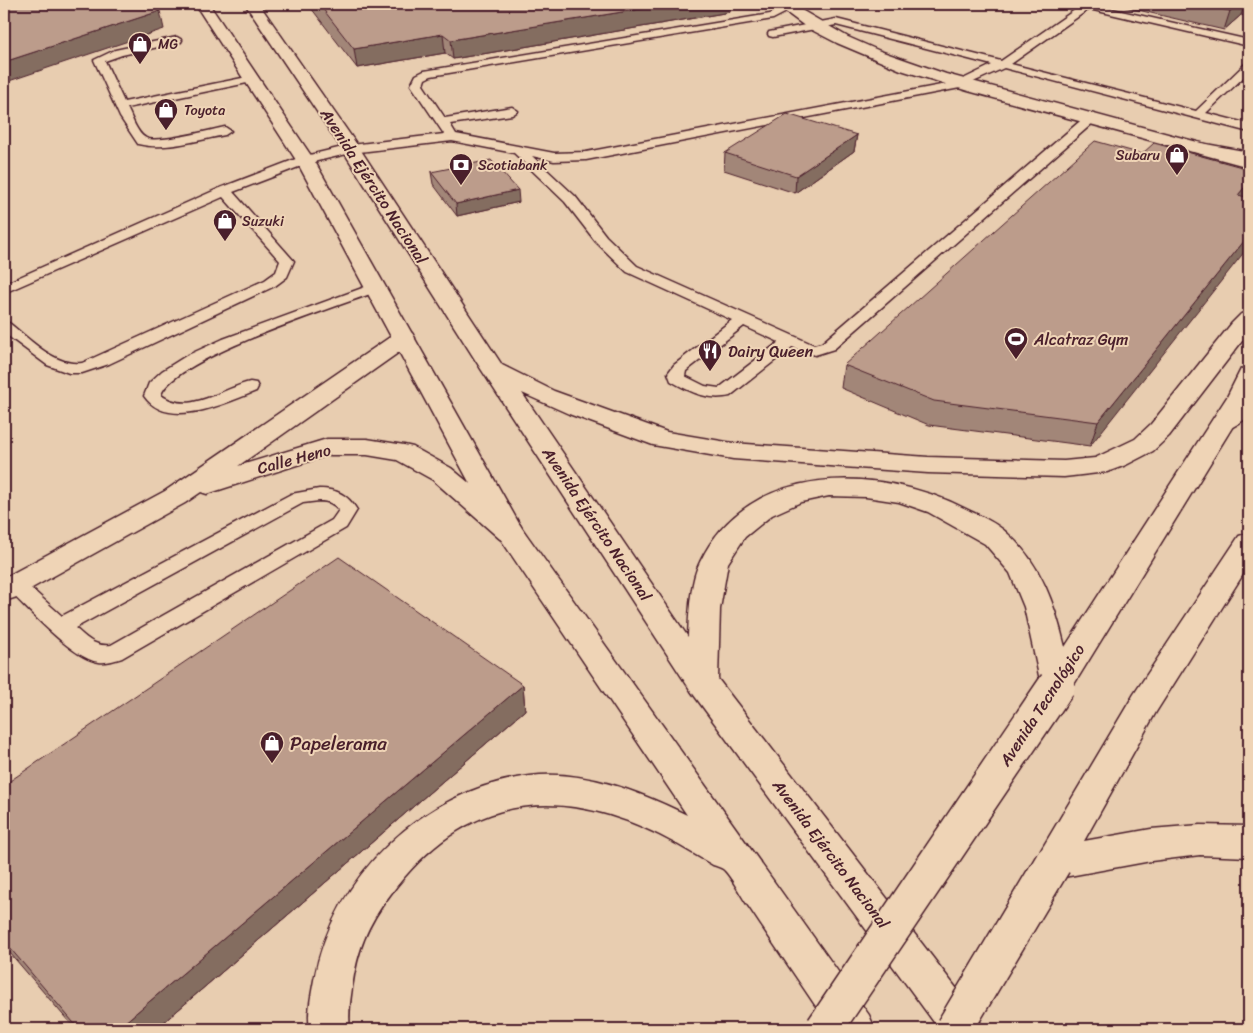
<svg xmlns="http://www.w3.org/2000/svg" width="1253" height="1033" font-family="Sriracha,sans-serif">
<rect width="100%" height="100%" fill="#e8cdb0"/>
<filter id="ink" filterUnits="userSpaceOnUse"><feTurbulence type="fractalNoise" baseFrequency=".02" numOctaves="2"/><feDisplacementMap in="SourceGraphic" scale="10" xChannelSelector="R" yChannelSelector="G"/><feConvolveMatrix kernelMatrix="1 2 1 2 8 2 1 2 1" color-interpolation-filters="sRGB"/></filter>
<g filter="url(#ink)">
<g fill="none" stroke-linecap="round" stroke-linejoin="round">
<g stroke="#4a1f2b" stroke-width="3">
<path id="service" d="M790 4H802L773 19 431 76 425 79 423 85 445 118 512 107 518 111 512 115 450 124 456 134 554 153 586 152 957 82 992 65 836 25 773 37 769 36 768 34 769 32 836 19 1001 61 1079 7 1073 4H1090L1249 40V46L1089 9 1011 64 1196 111 1245 64 1249 63V72L1206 113 1249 124V132L1004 68 960 88 586 160 554 161 532 156 575 196 606 236 637 266 814 345 822 343 1086 116H1094L1096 119 1094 122 834 349 815 355 792 347 730 396C708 401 690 392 671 381L668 373 674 365 732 320 627 272 596 242 565 202 514 153 452 141 351 153 309 163 233 192 294 261 287 277 275 286 109 364 82 373H69L47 365 4 333V321L9 323C29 338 55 367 82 363L265 280 276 272 280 261 223 197 4 293V284L220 188 301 157 351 145 444 134 411 85 416 75 424 71 752 17 770 14ZM744 326 779 342 719 388 705 386 685 376 686 371Z
M177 37 182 40 181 42 122 55 105 61 124 102 252 76 258 79 252 82 127 108C132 117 137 134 146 138 158 144 211 130 225 127L231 131 225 135C197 140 166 151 138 144L120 117 94 60 115 50Z
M376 283 381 284 383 287 381 290C342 305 171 359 161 395 189 416 221 389 250 382L256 383 258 387 256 391C226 403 168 431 144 396L149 383 162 371 186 356 223 339Z
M1249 405V417C1238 423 1226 434 1213 431L1210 427 1213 423Z
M319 489C337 489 348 495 357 510L346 528 122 658C116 660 107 663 99 662 72 659 29 609 8 590L5 585 8 580 15 578 22 580 62 616 291 494ZM319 501C328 501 333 503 339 510L332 520 111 645C94 647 87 638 75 628L303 503Z"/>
</g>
<g stroke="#4a1f2b" stroke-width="3">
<path id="minor" d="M775 4H791L848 37 880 51 946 74 1249 156V167L968 91 901 70 837 43 806 27Z"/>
</g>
<g stroke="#4a1f2b" stroke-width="3">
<path id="tertiary" d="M404 331 412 333 415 338 412 343 238 466 327 439H367L404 445 413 447 451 468 520 525 524 532 520 539 510 541 500 539 433 480 397 460 367 455H328L216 491 207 494 201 492 185 503 14 598 4 601V578L165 491 396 333Z"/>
</g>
<g stroke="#4a1f2b" stroke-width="3">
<path id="primary" d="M195 4H209L314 160 521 527 869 1015 875 1029H831C804 988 776 948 749 907 743 899 730 874 723 869 720 867 716 866 713 865 701 858 689 851 677 844 566 783 469 789 390 895 367 925 357 951 352 988 350 1002 348 1015 350 1029H310C307 1013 311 997 314 980 333 875 424 789 530 776 583 769 640 792 687 815L496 532 296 160Z
M245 4H259L360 149 502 365 554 391 667 432 733 443 928 457 1064 461 1095 458 1135 439 1151 424 1232 323 1241 314 1249 312V332L1169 436 1153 451 1126 465 1107 472 1064 477 928 473 733 459 653 445 569 414 522 393 688 637C689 615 690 581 700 562 748 461 879 465 966 509 980 516 997 523 1008 534 1041 564 1055 605 1065 647L1227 397 1241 369 1249 367V400L1068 694 1057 697 1046 694 1041 685 1024 607 1010 573 985 544 928 512 899 502 866 497 829 496 801 502 772 515 745 537 728 563 720 609 718 679 977 1015 983 1029H939L691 691 481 369 342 149Z
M1195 142 1249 152V162L1189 151 1186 147 1189 143Z
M1249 533V565L1156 712 1084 841 1151 829 1200 825 1249 826V857L1200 855 1151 861 1053 879 1040 874 1035 863 1040 852 1134 694 1239 536Z"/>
</g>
<use href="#service" fill="#efd4b6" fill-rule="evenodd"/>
<use href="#minor" fill="#efd4b6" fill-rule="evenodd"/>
<use href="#tertiary" fill="#efd4b6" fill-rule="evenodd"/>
<use href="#primary" fill="#efd4b6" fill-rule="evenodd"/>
<g stroke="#4a1f2b" stroke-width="39" stroke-linecap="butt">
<path id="primary-bridge" d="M824 1029 1057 685
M954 1029 1053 863"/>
</g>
<use href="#primary-bridge" stroke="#efd4b6" stroke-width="36"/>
</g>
<path fill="#a28678" stroke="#4a1f2b" d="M308 4H730V12L453 59 445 53 357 68Z
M1126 4H1249V17L1241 15 1224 30 1125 7Z
M857 135 854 151 795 193 724 170 725 153Z
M431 172 519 202 457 216 433 184Z
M1249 194 1090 446 929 425 841 388 844 365Z
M523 685 525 710 156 1029H75L4 946V785Z"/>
<path fill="#846d61" stroke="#4a1f2b" d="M671 4H730V12L453 59 451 40Z
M1239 4H1245L1241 15 1224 30 1230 11Z
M160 11 164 29 6 82 4 76V62Z
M443 34 445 53 357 68 354 49Z
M857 135 854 151 795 193 796 176Z
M1249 182V194L1230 217 1238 195Z
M518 190 519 202 457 216 456 204Z
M1249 235V246L1090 446 1098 422Z
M523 685 525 710 156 1029H117Z"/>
<path fill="#bc9c8b" stroke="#4a1f2b" d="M4 4H140L160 11 4 62Z
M319 4H671L451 40 443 34 354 49Z
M1195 4H1239L1230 11Z
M787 114 857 135 796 176 725 153Z
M1095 141 1142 154 1154 143 1249 169V182L1238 195 1249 198V235L1098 422 934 401 844 365Z
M491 160 518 190 456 204 431 172Z
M339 557 523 685 117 1029H79L4 941V785Z"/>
</g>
<defs>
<g id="shop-pin" transform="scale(1.25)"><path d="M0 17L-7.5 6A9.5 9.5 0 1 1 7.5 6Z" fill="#4a1f2b" stroke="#efd4b6"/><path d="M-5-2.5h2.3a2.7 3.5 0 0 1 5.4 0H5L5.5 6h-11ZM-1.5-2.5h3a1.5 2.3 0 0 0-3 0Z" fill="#fff"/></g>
<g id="bank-pin" transform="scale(1.25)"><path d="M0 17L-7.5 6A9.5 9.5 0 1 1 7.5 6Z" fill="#4a1f2b" stroke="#efd4b6"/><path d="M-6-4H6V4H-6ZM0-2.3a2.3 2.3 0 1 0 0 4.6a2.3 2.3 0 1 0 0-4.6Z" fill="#fff"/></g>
<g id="stadium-pin" transform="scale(1.25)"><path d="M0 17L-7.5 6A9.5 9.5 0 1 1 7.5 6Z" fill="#4a1f2b" stroke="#efd4b6"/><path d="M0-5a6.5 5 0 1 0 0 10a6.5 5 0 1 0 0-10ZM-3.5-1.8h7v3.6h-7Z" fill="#fff"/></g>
<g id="restaurant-pin" transform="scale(1.25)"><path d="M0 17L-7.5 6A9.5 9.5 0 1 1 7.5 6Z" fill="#4a1f2b" stroke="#efd4b6"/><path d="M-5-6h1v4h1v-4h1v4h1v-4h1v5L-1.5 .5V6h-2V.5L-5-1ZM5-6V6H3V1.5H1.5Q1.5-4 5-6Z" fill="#fff"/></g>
</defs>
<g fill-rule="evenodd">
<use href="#shop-pin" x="140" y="44"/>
<use href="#shop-pin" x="166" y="110"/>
<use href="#shop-pin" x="1177" y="155"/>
<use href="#bank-pin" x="461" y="165"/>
<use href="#shop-pin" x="225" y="221"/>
<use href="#stadium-pin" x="1016" y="339"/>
<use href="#restaurant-pin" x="710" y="351"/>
<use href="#shop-pin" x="272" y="743"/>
</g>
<g text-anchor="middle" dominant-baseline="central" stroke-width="4" stroke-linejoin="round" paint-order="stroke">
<g font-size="14" fill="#4a1f2b" stroke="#efd4b6" text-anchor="start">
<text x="158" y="44">MG</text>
<text x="184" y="110">Toyota</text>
<text x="1160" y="155" text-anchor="end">Subaru</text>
<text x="478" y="165">Scotiabank</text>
<text x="242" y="221">Suzuki</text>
</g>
<g font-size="16" fill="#4a1f2b" stroke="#efd4b6">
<text transform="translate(374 186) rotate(57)">Avenida Ejército Nacional</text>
<text transform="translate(294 459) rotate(-15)">Calle Heno</text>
<text transform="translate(597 524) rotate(56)">Avenida Ejército Nacional</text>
<text transform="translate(1042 705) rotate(-57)">Avenida Tecnológico</text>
<text transform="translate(831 854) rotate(53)">Avenida Ejército Nacional</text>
</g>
<g font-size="16" fill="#4a1f2b" stroke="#efd4b6" text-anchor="start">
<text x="1034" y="339">Alcatraz Gym</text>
<text x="728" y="351">Dairy Queen</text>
</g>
<g font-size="19" fill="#4a1f2b" stroke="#efd4b6" text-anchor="start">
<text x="290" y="743">Papelerama</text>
</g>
</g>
<rect width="1253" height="1033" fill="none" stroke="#efd4b6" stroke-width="20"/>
<rect x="10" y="10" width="1233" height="1013" fill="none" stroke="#4a1f2b" stroke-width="2" filter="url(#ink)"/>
</svg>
